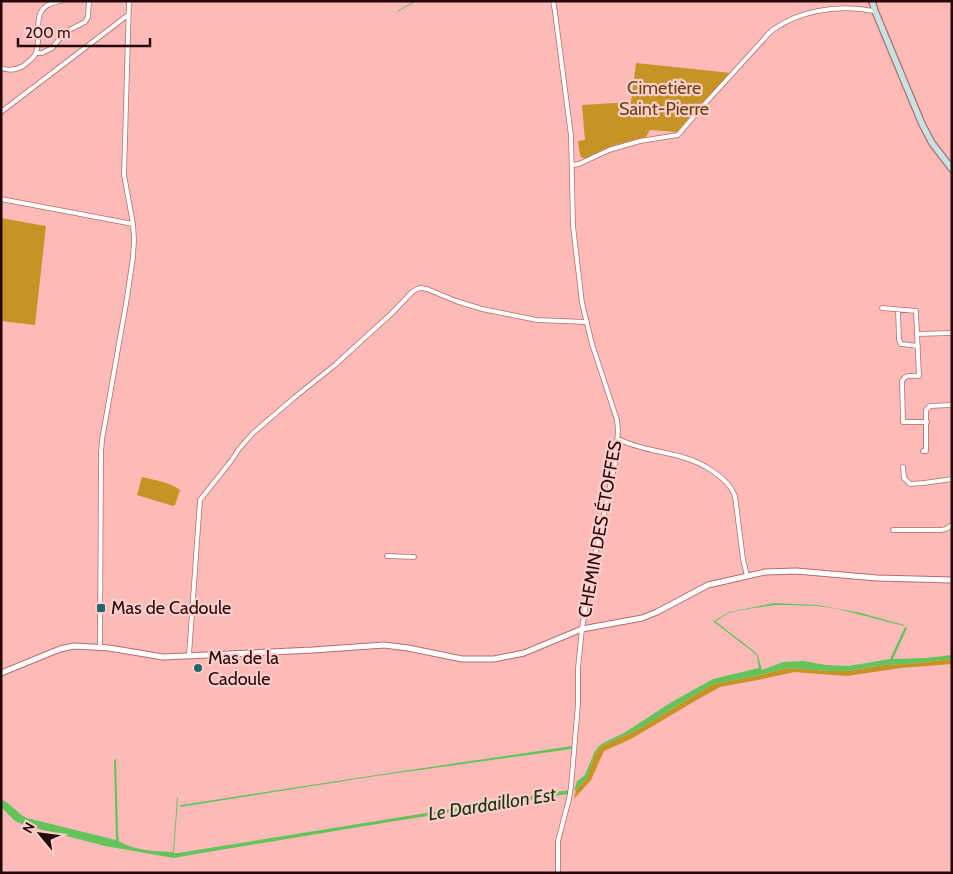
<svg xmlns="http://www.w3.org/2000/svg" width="953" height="874" font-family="Cabin,sans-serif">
<rect width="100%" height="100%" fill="#fcbbb8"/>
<path fill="#c69424" d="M636 63 731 73 697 108 677 132 650 130 646 137 611 146 587 158H582L580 155 578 141 585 140 582 105 631 102Z
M1 218 46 226 35 325 1 321Z
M142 477C154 480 170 482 180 490L175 505 173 506 137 495Z
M952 659V664L901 668 847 676 794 672 763 679 720 687 695 701 631 739 604 751 591 780 574 799 576 789 587 778 594 756 601 746 637 730 713 684 756 676 787 668 829 671H848L884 665 909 664Z"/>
<path fill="#64c45b" d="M774 603 818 605 861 613 904 625V626L838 609 818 606 788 605H774L736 611 729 613 716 621V622L754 651 758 656 762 670 783 662 804 661 826 665 849 666 890 659 905 627 907 628 893 659 926 658 952 655V659L909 664 884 665 848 671H829L787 668 756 676 713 684 637 730 601 746 594 756 587 778 574 791 577 781 585 775 594 753 598 747 603 743 624 733 670 703 713 679 759 668 757 656 753 652 714 622V621L729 612Z
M572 746V749L376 776 180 807 181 805 376 775Z
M116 759 118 831 119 841C134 851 155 851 173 852L177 798H178L174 850V853H178L569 790 568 794 389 822 196 854 174 858 105 846 24 825 15 821 1 807V799C11 804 17 813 27 818L116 840 114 760Z"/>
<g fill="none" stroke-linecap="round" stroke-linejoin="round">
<path stroke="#64c45b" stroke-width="1" d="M398 11 416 1"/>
<g stroke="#b66c6a" stroke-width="5.5">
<path id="minor" d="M553 1 555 12 571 136 573 226 582 303 592 344 617 420 618 430 616 458 589 584 582 629 578 668V704L571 787 569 799 558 841V873
M36 53H42L52 48 65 32 85 22 88 17 89 1
M1 68C9 71 16 70 23 66 27 63 32 59 35 55 45 35 25 6 61 1
M1 112 128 15
M573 165 579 164 609 150 640 141 678 135 701 108 763 40C767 35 772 30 777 27 800 12 832 6 859 9 864 9 869 11 875 11
M1 199 133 224
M882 308 916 311 919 376C912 376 906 374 902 381L903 422H927
M898 310 899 340 901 344 918 346
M917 334 952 333
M618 439C638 449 661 451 682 457 701 462 728 477 735 496L743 559 747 576
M923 451H926V410L930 406 952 405
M903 467 904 478 910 484 924 483 952 479
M893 530H941L946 529 952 525
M387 556 414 557
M100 647 101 453 102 440 127 298 133 257 134 240 133 224 124 175 129 1
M189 655 200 500 231 461 239 449 253 433 295 397 335 365 392 313 412 292 417 289 421 288 427 289 456 301 482 309 537 320 587 322"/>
</g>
<g stroke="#b66c6a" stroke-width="7">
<path id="tertiary" d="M1 673 60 649 74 646 109 648 163 657 313 650 384 645 408 648 462 659H494L524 653 582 629 642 618 657 612 708 585 765 572 796 571 877 578 952 580"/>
</g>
<g stroke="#b66c6a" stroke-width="8">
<path id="secondary" d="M872 1 875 11 922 124 932 143 952 169"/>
</g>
<use href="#minor" stroke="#fff" stroke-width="4"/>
<use href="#tertiary" stroke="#fff" stroke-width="5"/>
<use href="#secondary" stroke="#c3e3e5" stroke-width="5.5"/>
</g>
<g fill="#1b686e" stroke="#ffcdca" stroke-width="2">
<rect x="96" y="603" width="10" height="10" rx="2.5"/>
<circle cx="198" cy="668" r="5"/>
</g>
<g text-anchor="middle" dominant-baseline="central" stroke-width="4.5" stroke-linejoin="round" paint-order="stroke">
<g font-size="18" fill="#63490f" stroke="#ffcdca">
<text x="664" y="88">Cimetière<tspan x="664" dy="21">Saint-Pierre</tspan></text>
</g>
<g font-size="18" fill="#25090a" stroke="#ffcdca">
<text transform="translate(600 529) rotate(-80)">CHEMIN DES ÉTOFFES</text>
</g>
<g font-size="18" fill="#25090a" stroke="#ffcdca" text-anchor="start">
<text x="111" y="608">Mas de Cadoule</text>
<text x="208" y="658">Mas de la<tspan x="208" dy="21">Cadoule</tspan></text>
</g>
<g font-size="19" font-style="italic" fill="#11370e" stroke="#ffcdca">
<text transform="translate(492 804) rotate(-9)">Le Dardaillon Est</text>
</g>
</g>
<rect width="953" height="874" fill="none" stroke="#25090a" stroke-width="5"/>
<g transform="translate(40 834) rotate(299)" stroke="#ffcdca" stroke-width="4" paint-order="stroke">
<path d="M0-4L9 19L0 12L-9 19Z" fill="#25090a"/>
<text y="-8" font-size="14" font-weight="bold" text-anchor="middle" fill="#25090a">N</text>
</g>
<path d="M18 38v8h132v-8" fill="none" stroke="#25090a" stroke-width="2.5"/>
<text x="25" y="38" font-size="15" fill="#25090a" stroke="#ffcdca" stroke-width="4" paint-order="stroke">200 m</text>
</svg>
